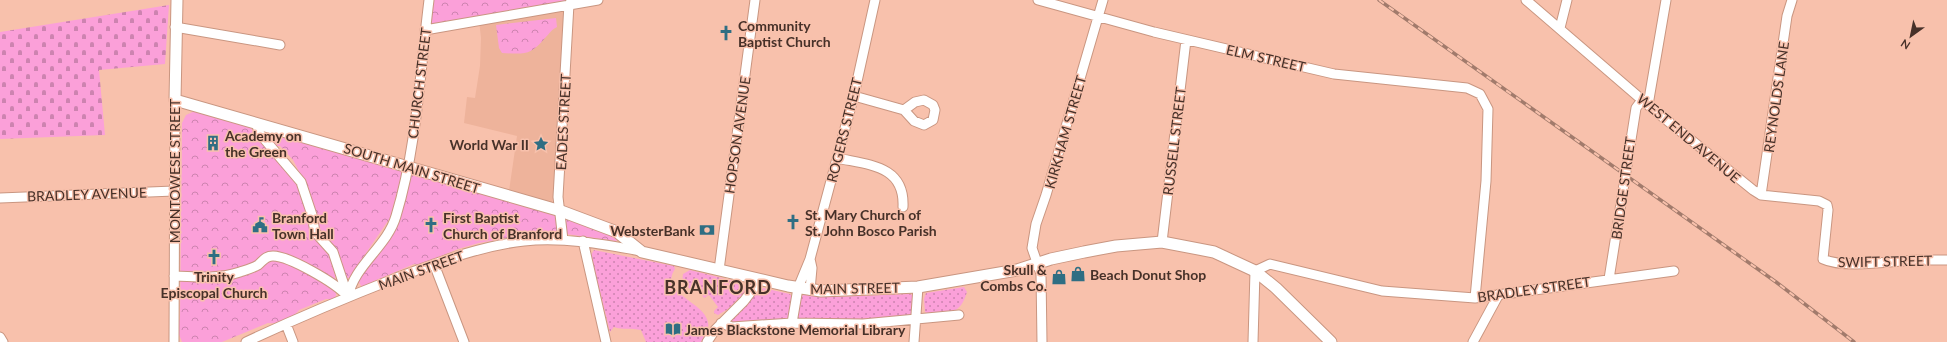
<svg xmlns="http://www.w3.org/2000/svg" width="1947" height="342" font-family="Lato,sans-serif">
<defs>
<pattern id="grass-dots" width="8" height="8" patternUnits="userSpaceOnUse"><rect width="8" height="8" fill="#fba0d9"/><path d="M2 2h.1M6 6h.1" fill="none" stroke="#cd83b0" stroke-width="1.8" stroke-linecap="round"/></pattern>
<pattern id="cemetery-stones" width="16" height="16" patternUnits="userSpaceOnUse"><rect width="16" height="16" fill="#fba0d9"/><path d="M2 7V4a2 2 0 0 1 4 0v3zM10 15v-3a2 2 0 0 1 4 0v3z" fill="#cd83b0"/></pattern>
<pattern id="park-crowns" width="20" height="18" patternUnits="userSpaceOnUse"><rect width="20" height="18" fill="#fba0d9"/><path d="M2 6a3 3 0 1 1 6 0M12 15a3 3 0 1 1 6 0" fill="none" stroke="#cd83b0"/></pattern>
</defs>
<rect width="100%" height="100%" fill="#f8c1ac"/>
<path fill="#eeb39b" d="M569 4 563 137 552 204 509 191 517 136 464 123 467 97 475 98 480 66 481 38 479 20Z"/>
<path fill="url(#grass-dots)" d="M594 250 674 266 675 269C657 295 713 303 708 328 707 333 703 338 701 342H646L641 330C632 328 622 330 614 327L610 332 591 255Z
M690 270 742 283 745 287 744 293 728 309 718 315 714 313V311L718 307 709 295 704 298 702 295 705 292 695 284 690 289 682 282 683 274Z
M964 287 967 292C960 315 950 313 929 314L925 312 924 299 926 293Z
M763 288 790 294 792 297 788 318 785 321 730 324V321L743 309 760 289Z
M910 294 914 296C913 309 916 314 902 318L800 320 797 318 801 296 804 295 832 297Z"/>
<path fill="url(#cemetery-stones)" d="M169 5 165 64 99 70 105 135 0 139V32Z"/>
<path fill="url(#park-crowns)" d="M429 0H598L425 30Z
M556 18 557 27C552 29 549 34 545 38 530 56 524 54 502 53L499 48 496 25Z
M195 111 248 125 297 183 307 211 311 233 329 254 335 275 336 295 335 299H326L299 310C295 317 276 325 268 323L222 342H182C179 335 175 325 180 319L182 123 186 115Z
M266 132 400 169 402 173 390 218 349 278H347L339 254 332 244 317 232 307 187 293 160 280 146H275L267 136Z
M414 173 556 216 616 236 618 239 616 241 566 234 524 235 479 243 458 249 419 265 414 264 372 282 368 286 362 287 358 281 375 256 411 174Z"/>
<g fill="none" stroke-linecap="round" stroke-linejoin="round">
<g stroke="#c99681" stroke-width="11">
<path id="minor" d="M1038 0 1154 32 1334 74 1467 88 1480 94 1488 109 1486 181 1475 298
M1526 0 1648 105 1753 190 1761 195 1819 201 1827 205 1828 210 1823 259C1844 269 1892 261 1916 260 1926 260 1937 260 1947 260
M175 27 280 45
M1560 28 1567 0
M425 30 598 0
M854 96 904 110 915 102 924 100 933 105 935 110 933 120 924 125 914 121 904 110
M1648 105 1666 0
M256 123 260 134 301 182 312 215 315 232 333 252 348 297
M837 158C868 165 905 165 903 207
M1627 165 1636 108 1642 100
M1761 195 1787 16 1792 0
M0 198 174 191
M563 240 558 197 569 4
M583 241 606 342
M1162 242 1186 40
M810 259 812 268 810 290
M434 264 464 342
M719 270 755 0
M174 276C196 277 219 279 240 272 246 270 253 268 258 265 263 261 265 256 273 256 289 256 336 283 347 296
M1609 279 1625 178
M348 297C354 265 387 247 396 216 417 147 420 72 429 0
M721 323 732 327 792 323 863 324 959 315
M792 323 798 288 810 259 854 95 875 0
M286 324 293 342
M0 337 3 342
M174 342 175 100
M246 342C295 319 345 298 396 278 437 263 479 246 524 241 563 237 602 244 641 251
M707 342 715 330 744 301 760 280
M914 342 918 287
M1042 342 1041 274 1032 248 1036 224 1046 195 1103 0
M1253 342 1255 271 1270 264 1382 291 1475 298 1674 271
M1473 342 1499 294"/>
</g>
<g stroke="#c99681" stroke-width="13">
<path id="major" d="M177 0 175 100 561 211 617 232 642 252 788 286 821 291 918 287 1017 270 1051 259 1084 252 1116 246 1162 242 1214 252 1255 271 1276 288 1331 342"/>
</g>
<use href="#minor" stroke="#fff" stroke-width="9"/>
<use href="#major" stroke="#fff" stroke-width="11"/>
<g stroke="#a27b6c" stroke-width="3.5">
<path id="rail" d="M1379 0 1776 282 1854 342"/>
</g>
<use href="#rail" stroke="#f8c1ac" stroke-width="2" stroke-dasharray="6" stroke-linecap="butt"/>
<g stroke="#c99681" stroke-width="11" stroke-linecap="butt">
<path id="minor-bridge" d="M1625 178 1627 165"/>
</g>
<use href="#minor-bridge" stroke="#fff" stroke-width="9"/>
</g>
<defs>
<g id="church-bare" transform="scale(1.2)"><path d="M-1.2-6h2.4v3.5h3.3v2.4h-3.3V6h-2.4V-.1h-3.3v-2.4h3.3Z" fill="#2f6e83" stroke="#f8c1ac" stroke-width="2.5" paint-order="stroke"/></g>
<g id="building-bare" transform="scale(1.2)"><path d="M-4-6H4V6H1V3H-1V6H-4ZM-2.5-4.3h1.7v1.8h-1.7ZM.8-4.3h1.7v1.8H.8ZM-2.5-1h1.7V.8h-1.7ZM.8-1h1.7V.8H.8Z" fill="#2f6e83" stroke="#f8c1ac" stroke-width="2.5" paint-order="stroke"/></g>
<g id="sight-bare" transform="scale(1.2)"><path d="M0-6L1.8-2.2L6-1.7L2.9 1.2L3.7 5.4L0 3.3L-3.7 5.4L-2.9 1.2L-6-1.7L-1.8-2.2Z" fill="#2f6e83" stroke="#f8c1ac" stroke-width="2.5" paint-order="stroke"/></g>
<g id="civic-bare" transform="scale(1.2)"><path d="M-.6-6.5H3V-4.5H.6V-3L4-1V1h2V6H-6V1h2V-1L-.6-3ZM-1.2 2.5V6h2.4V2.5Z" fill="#2f6e83" stroke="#f8c1ac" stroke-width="2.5" paint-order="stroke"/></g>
<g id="bank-bare" transform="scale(1.2)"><path d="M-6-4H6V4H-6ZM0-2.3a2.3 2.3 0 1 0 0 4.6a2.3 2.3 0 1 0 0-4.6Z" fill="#2f6e83" stroke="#f8c1ac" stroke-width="2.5" paint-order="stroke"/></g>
<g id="shop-bare" transform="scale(1.2)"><path d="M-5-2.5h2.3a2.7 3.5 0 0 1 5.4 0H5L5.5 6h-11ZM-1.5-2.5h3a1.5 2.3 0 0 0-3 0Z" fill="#2f6e83" stroke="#f8c1ac" stroke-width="2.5" paint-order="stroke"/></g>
<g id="library-bare" transform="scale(1.2)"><path d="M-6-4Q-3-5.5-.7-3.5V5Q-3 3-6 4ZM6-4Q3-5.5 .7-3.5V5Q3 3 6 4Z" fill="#2f6e83" stroke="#f8c1ac" stroke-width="2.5" paint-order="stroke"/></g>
</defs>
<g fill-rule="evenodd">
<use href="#church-bare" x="726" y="33"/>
<use href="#building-bare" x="213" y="143"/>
<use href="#sight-bare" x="541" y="144"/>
<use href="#church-bare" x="793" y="222"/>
<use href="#civic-bare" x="260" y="225"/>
<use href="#church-bare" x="431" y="225"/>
<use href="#bank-bare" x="707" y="230"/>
<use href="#church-bare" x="214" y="257"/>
<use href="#shop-bare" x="1078" y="274"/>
<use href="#shop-bare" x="1059" y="277"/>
<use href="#library-bare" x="673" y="329"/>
</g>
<g text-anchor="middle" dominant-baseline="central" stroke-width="3" stroke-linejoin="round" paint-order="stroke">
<g font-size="14" font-weight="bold" fill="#473129" stroke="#f8c1ac" text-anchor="start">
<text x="738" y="25">Community<tspan x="738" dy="16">Baptist Church</tspan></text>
<text x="225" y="135">Academy on<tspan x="225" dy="16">the Green</tspan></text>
<text x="529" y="144" text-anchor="end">World War II</text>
<text x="805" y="214">St. Mary Church of<tspan x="805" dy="16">St. John Bosco Parish</tspan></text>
<text x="272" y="217">Branford<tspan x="272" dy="16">Town Hall</tspan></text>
<text x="443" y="217">First Baptist<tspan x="443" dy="16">Church of Branford</tspan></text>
<text x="695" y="230" text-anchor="end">WebsterBank</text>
<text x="1047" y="269" text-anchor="end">Skull &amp;<tspan x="1047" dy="16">Combs Co.</tspan></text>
<text x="1090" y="274">Beach Donut Shop</text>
<text x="214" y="276" text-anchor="middle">Trinity<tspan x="214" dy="16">Episcopal Church</tspan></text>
<text x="685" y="329">James Blackstone Memorial Library</text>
</g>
<g font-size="14" fill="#473129" stroke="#f8c1ac">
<text transform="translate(1266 58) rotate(13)">ELM STREET</text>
<text transform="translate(419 83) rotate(-83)">CHURCH STREET</text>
<text transform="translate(1776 97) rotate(-82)">REYNOLDS LANE</text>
<text transform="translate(563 122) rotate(-87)">EADES STREET</text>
<text transform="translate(844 130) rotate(-76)">ROGERS STREET</text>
<text transform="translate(1065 132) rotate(-74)">KIRKHAM STREET</text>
<text transform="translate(737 135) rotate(-82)">HOPSON AVENUE</text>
<text transform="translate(1689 138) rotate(40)">WEST END AVENUE</text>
<text transform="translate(1174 141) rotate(-83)">RUSSELL STREET</text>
<text transform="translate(412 168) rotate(17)">SOUTH MAIN STREET</text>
<text transform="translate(174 171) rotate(-90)">MONTOWESE STREET</text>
<text transform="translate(1623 188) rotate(-82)">BRIDGE STREET</text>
<text transform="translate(87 194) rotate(-2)">BRADLEY AVENUE</text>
<text transform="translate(1885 261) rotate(-1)">SWIFT STREET</text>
<text transform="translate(421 270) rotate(-20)">MAIN STREET</text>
<text transform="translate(855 288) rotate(-1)">MAIN STREET</text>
<text transform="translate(1534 289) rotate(-8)">BRADLEY STREET</text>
</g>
<g font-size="18" font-weight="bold" letter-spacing="1" fill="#473129" stroke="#f8c1ac">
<text x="718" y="287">BRANFORD</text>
</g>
</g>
<g transform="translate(1911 36) rotate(213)" stroke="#f8c1ac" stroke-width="3" paint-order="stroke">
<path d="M0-3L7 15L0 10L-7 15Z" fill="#473129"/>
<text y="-6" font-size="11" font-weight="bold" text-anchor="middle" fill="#473129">N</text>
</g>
</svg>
